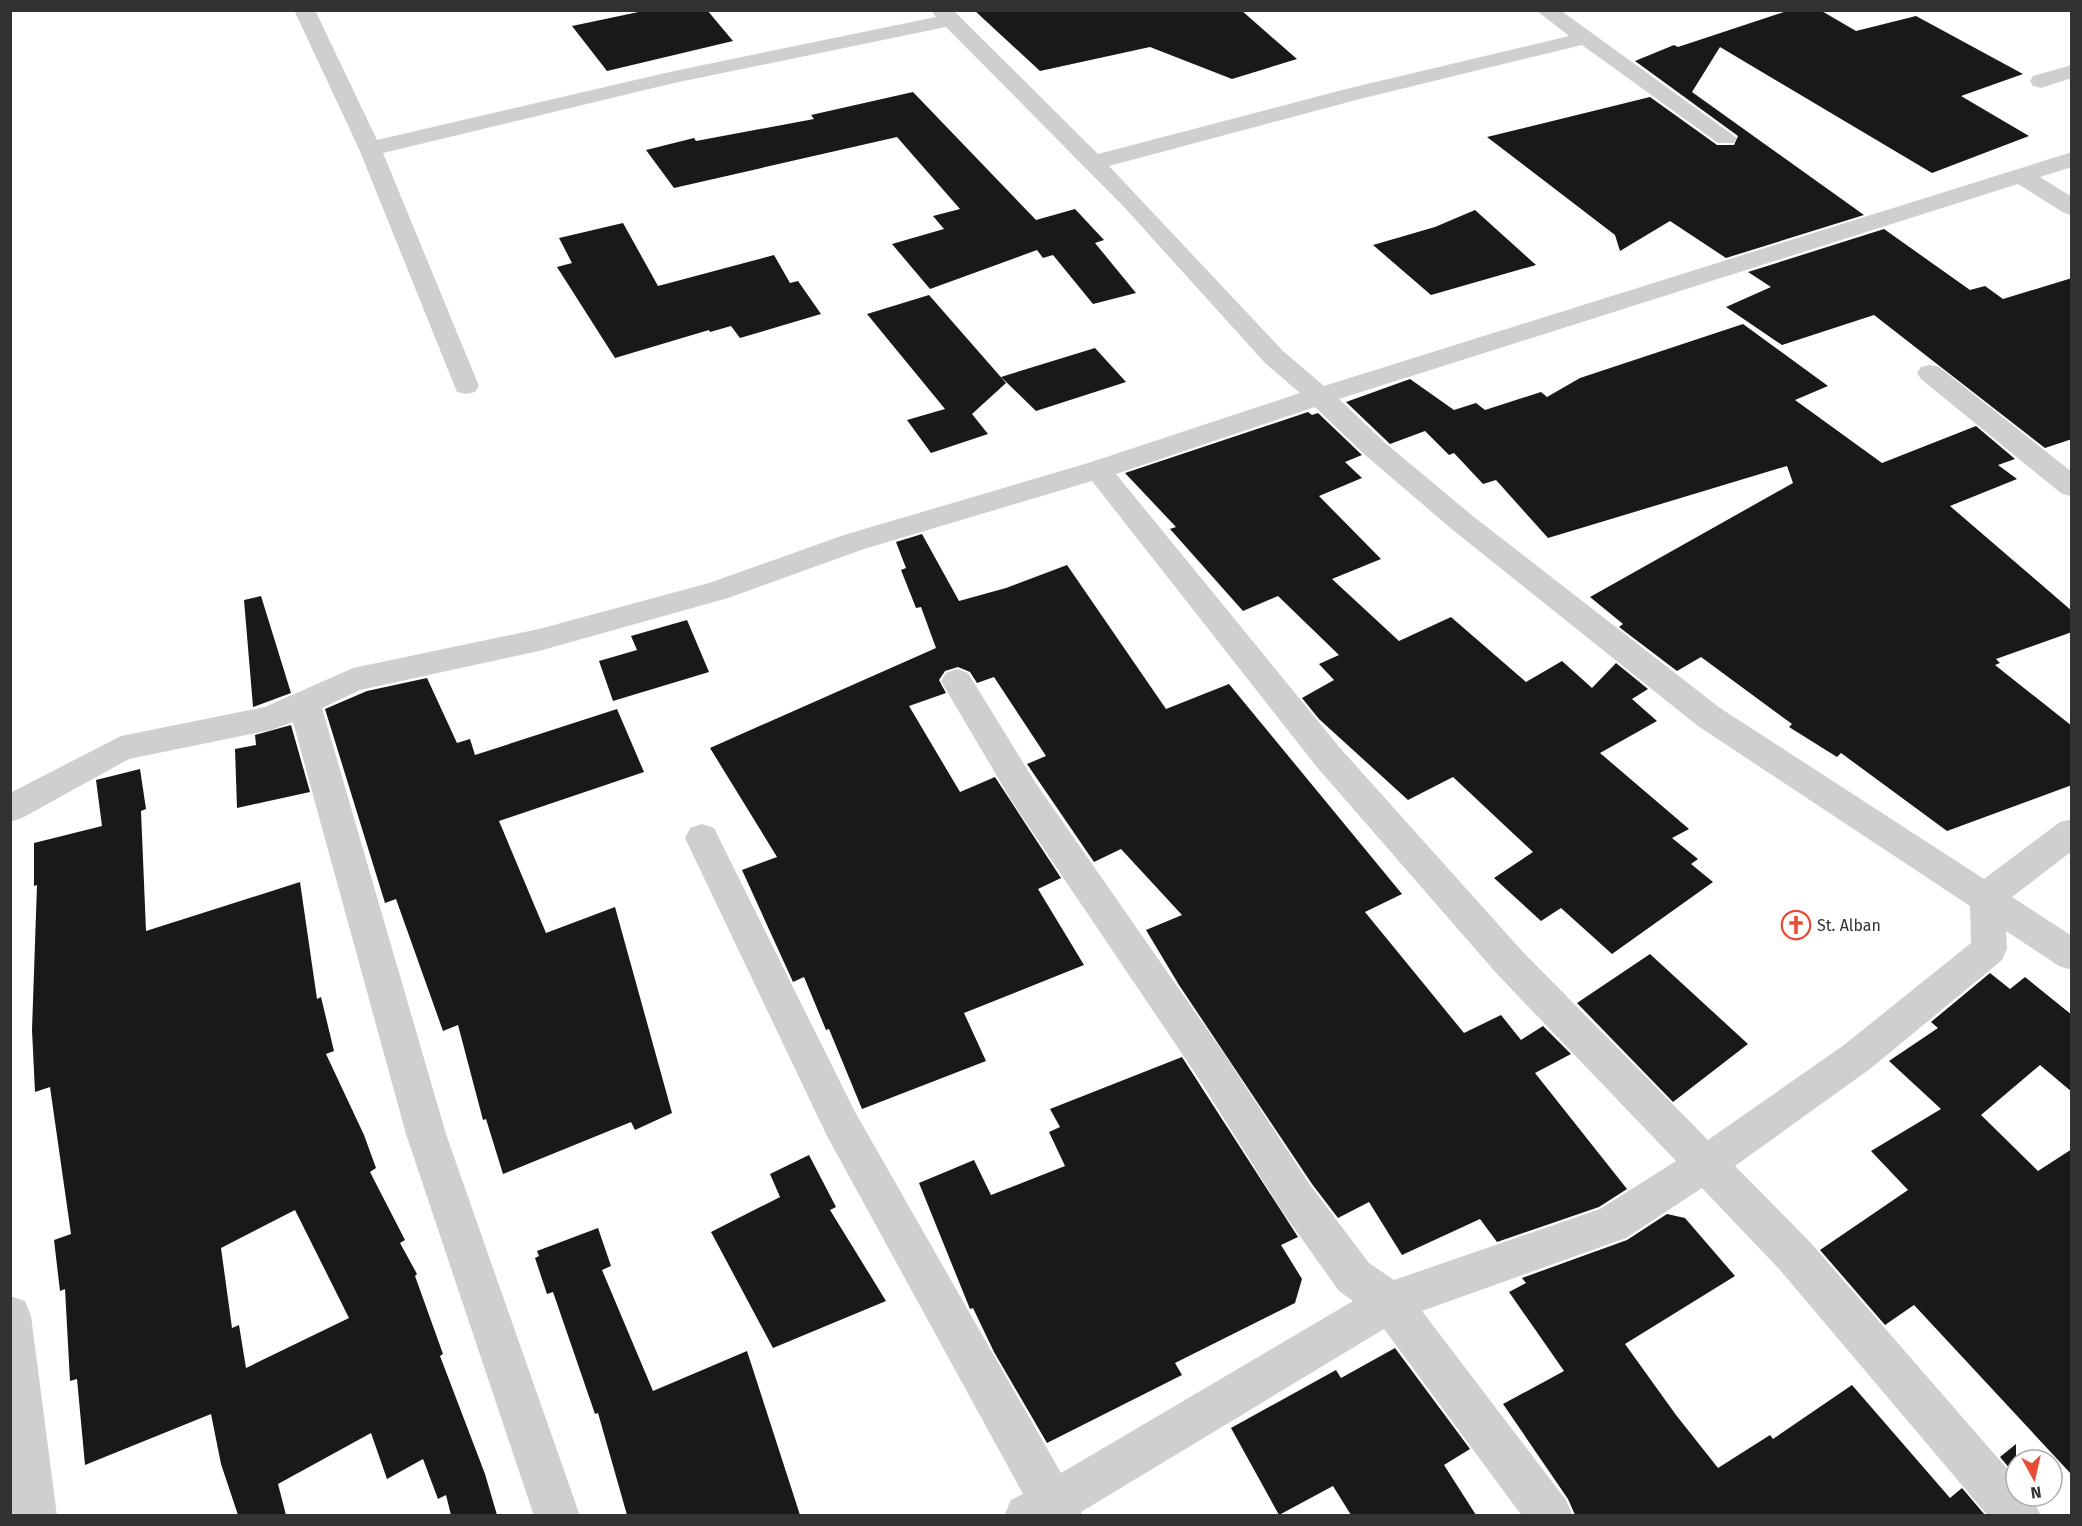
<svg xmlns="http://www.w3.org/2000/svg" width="2082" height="1526" font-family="'Fira Sans',sans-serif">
<rect width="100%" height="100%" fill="#fff"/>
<path fill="#191919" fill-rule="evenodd" d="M648 10H707L733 41 607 71 572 26Z
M974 10H1241L1297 59 1232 79 1150 47 1040 71Z
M1790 10H1820L1856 31 1916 16 2023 74 1961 96 2029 136 1932 173 1720 47 1692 92 1864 215 1726 258 1670 221 1620 251 1615 235 1487 137 1650 97 1717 145H1734L1738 136 1635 61 1674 45 1678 47Z
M913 92 1036 220 1075 209 1104 240 1095 243 1136 293 1093 304 1053 255 1043 258 1037 250 930 289 892 244 944 229 933 216 960 209 897 137 674 188 646 150 694 138 696 141 814 119 811 115Z
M1475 210 1536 265 1431 295 1373 245 1435 227Z
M623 223 658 286 774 255 790 283 798 281 821 314 740 338 731 326 710 332 709 330 615 358 557 267 572 263 559 238Z
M1884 229 1970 290 1985 286 2003 299 2072 278V439L2045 448 1874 315 1782 345 1726 307 1771 287 1748 272Z
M929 295 1006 383 972 414 988 434 931 453 907 420 945 409 867 314Z
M1743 324 1828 386 1795 400 1882 463 1976 426 2015 459 1998 465 2017 479 1950 506 2072 611V632L1996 659 2000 663 1995 665 2072 726V785L1947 831 1841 753 1837 757 1789 727 1792 724 1701 657 1677 671 1619 627 1623 624 1590 597 1793 483 1787 466 1548 538 1496 480 1483 484 1454 453 1449 455 1425 431 1390 444 1346 402 1410 379 1454 410 1476 403 1485 410 1541 392 1547 397 1580 378Z
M1095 348 1126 382 1036 411 1001 377Z
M1308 412 1312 415 1318 413 1362 455 1345 462 1362 478 1319 496 1381 559 1332 579 1399 641 1451 617 1526 682 1562 661 1592 688 1616 663 1648 689 1632 699 1657 721 1600 753 1689 829 1672 838 1698 859 1691 864 1713 882 1612 954 1561 908 1541 921 1494 878 1533 852 1453 777 1408 800 1319 719 1302 698 1334 680 1319 664 1339 655 1278 596 1243 611 1170 529 1176 527 1125 473Z
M922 534 959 601 1006 588 1067 565 1166 709 1229 684 1402 894 1365 912 1464 1033 1501 1015 1521 1040 1543 1026 1571 1054 1535 1073 1627 1189 1599 1207 1497 1242 1480 1219 1402 1255 1369 1202 1338 1218 1312 1184 1179 985 1146 930 1182 915 1121 849 1094 862 1027 764 1046 756 994 677 977 683 970 672 958 667 945 671 939 680 946 693 909 706 960 792 995 777 1061 878 1038 889 1084 965 964 1013 986 1061 862 1109 829 1029 826 1030 804 977 793 982 742 870 777 857 710 748 936 648 921 607 916 608 901 570 906 568 896 542Z
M261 596 291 693 253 707 244 600Z
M687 620 709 672 613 701 599 661 637 650 631 636Z
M427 678 457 743 470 739 475 755 617 709 644 772 499 821 546 933 615 907 672 1113 635 1130 631 1122 503 1174 486 1119 483 1120 458 1025 443 1031 396 899 385 903 325 709 367 691Z
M291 725 310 792 237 808 235 749 256 745 255 735Z
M140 769 146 809 141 811 146 931 300 882 317 999 321 997 334 1051 326 1054 364 1135 376 1168 370 1172 405 1240 400 1243 417 1274 415 1276 443 1354 440 1356 485 1474 497 1515H451L446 1495 438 1499 423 1459 387 1479 371 1433 278 1484 286 1515H238L221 1464 211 1414 85 1465 77 1379 70 1381 65 1289 60 1291 54 1240 71 1234 50 1087 35 1092 32 1030 37 885 34 886V843L102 826 96 780ZM295 1210 349 1318 246 1368 239 1325 232 1328 221 1248Z
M1650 954 1748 1044 1673 1102 1577 1003Z
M1990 973 2010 989 2025 977 2072 1015V1092L2040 1065 1981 1115 2038 1171 2072 1149V1475L1914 1305 1885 1325 1820 1250 1908 1190 1871 1151 1941 1109 1889 1061 1938 1028 1931 1022Z
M1182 1057 1298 1237 1281 1245 1302 1279 1295 1303 1175 1363 1182 1375 1047 1443 994 1352 973 1308 970 1309 919 1183 974 1160 991 1195 1065 1166 1049 1132 1060 1127 1050 1109Z
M809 1155 836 1207 830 1210 886 1301 773 1348 711 1232 780 1197 770 1174Z
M1667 1214 1685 1218 1735 1276 1625 1344 1676 1415 1718 1468 1770 1435 1773 1439 1852 1385 1950 1498 1962 1488 1985 1515H1575L1568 1499 1503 1404 1564 1371 1509 1292 1526 1283 1522 1278 1627 1240Z
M598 1228 611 1266 602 1270 653 1391 747 1351 800 1515H627L598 1413 595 1414 553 1292 547 1294 535 1258 539 1256 537 1251Z
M1395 1348 1470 1449 1444 1465 1476 1515H1351L1333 1486 1279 1515 1231 1428 1336 1370 1341 1378Z
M2016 1444V1476L2000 1457Z"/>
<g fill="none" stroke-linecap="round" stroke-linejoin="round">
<path fill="#cfcfcf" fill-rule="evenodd" d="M294 10H315L377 140 674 71 936 17 931 10H953L1098 154 1346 89 1569 36 1536 10H1560L1737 138 1734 143H1718L1582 45 1360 99 1109 166 1283 351 1324 386 2072 152V167L2040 177 2072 197V215L2064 213 2018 184 1339 399 1384 442 1474 517 1720 708 1984 879 2060 822 2072 819V851L2012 897 2072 936V970L2059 966 2006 931 2007 949 2002 960 1870 1069 1735 1166 1810 1242 2016 1479V1496H2031L2041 1516H1988L1780 1270 1702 1188 1626 1238 1422 1311 1566 1500 1573 1516H1522L1384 1329 1081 1512 1083 1516H1004L1011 1500 1023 1494 827 1136 685 838 690 828 702 824 714 828 855 1112 1061 1473 1353 1301 1339 1291 1282 1211 1199 1079 1011 800 941 681 946 673 957 669 968 673 1035 782 1225 1055 1310 1185 1369 1263 1394 1280 1600 1209 1676 1161 1497 974 1316 766 1092 481 864 549 728 598 539 651 360 690 322 708 446 1134 580 1516H534L406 1134 293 722 271 730 129 759 22 818 10 822V793L121 736 265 707 353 668 539 629 709 583 844 535 1088 463 1300 393 1265 363 1125 208 946 27 674 83 383 153 479 386 475 392 466 394 457 392 359 149ZM1315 407 1364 454 1454 531 1698 726 1970 906 1971 943 1844 1045 1708 1140 1523 952 1340 748 1116 474Z
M2072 65V78L2041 88 2033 86 2030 81 2033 76Z
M1930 365 1939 367 2072 472V496L2062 494 1921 379 1917 373 1921 367Z
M10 1296 25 1301 31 1316 57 1516H11Z"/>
</g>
<defs>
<g id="church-ring" transform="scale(1.5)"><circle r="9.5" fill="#fff" stroke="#e84c35" stroke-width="1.5"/><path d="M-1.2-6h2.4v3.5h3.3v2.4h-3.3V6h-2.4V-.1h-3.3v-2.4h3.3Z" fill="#e84c35"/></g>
</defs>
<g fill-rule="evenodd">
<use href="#church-ring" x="1796" y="925"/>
</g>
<g text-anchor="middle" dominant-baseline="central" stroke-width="6" stroke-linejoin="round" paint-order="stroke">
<g font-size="16" fill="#323232" stroke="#fff" text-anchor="start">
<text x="1817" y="925">St. Alban</text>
</g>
</g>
<rect width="2082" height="1526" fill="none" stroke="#323232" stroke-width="24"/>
<g transform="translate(2034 1478) rotate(172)"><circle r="28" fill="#ffffff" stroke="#adadad" stroke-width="1.5"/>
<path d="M0-4.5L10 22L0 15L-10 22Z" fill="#e84c35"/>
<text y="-9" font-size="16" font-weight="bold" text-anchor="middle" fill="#323232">N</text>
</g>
</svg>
